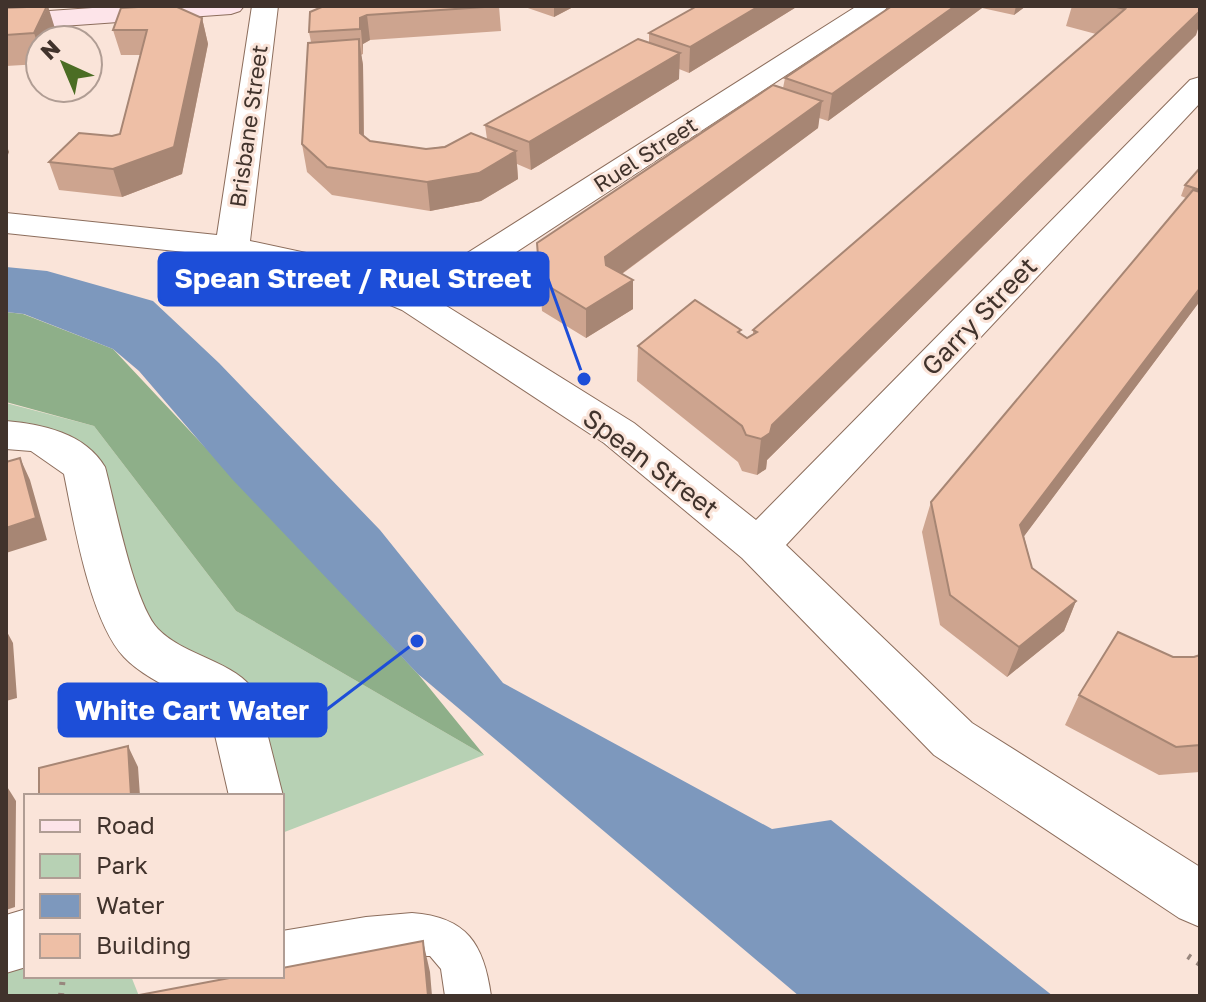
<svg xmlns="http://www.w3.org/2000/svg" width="1206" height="1002" font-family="'Golos Text',sans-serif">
<rect width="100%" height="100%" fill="#fae4d9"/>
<path fill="#b7d1b4" d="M6 403 94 426 236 611 484 755 282 833V796L232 697 140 642 84 467 6 435Z
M26 938V976H131L139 996H6V944Z"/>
<path fill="#8eaf89" d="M6 312 23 314 113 349 418 674 484 755 236 611 94 426 6 402Z"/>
<path fill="#7d98bd" d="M6 267 47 271 153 301 219 363 380 530 503 683 772 829 831 820 1053 996H799L418 674 232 479 139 371 113 349 24 314 6 312Z"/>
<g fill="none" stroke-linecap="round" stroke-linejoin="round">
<g stroke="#8c6d5c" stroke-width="2">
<path id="lane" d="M412 913C467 917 484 944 491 996H445L441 969 430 956H390L282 973V931L366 917Z"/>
</g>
<g stroke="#8c6d5c" stroke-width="2">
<path id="street" d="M252 6H278L250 241 353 263 412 288 857 6H888L884 11 440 302 634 423 756 520 1190 80 1200 77V103L786 545 972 723 1200 867V927L1179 918 934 755 742 558 604 443 402 310 329 279 232 257 6 233V213L217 235Z
M6 421C42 424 85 433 105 467 115 504 134 604 158 629 186 658 240 661 258 697L283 796 282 799V796H229L209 709C182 693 146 680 124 657 90 621 74 523 64 474L31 451 6 449Z
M26 909V967L6 973V915Z"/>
</g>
<g stroke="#8c6d5c" stroke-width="2">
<path id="secondary" d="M121 6H244L240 11 231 14 6 30V14Z"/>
</g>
<path stroke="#98867d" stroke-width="6" stroke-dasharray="3 8" stroke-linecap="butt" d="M1188 956 1200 964
M61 996 63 976"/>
<use href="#lane" fill="#fff" fill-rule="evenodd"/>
<use href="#street" fill="#fff" fill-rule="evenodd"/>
<use href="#secondary" fill="#fde4e9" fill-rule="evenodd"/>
</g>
<path fill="#cda48f" d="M499 6 501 31 370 40 363 44V54L361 55 363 65 364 136 370 141 426 149 487 139 485 125 649 43V33L697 6H798L689 73 679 69V79L531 170 517 164 518 179 481 201 430 211 332 195 307 172 302 144 311 42 309 32 310 12Z
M522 6H575L554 17Z
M892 6H1026L1014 15 982 8 828 121 819 118 818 128 622 274 633 309 586 338 542 311 537 243 783 88 785 78Z
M1072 6H1200L1196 35 767 460 766 469 757 475 742 471 738 462 637 381 638 346 740 333 747 338 753 334V330L1096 34 1066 26Z
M6 8 57 35 40 40V64L6 66Z
M202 18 208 44 182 174 122 197 59 190 49 162 120 134 140 55H121L113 30Z
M1200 168V301L1024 536 1032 568 1076 601 1064 631 1007 677 940 625 922 532 931 502 1186 198 1181 196 1185 185Z
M1200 655V772L1159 775 1065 725 1079 695 1173 657H1194Z"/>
<path fill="#a78674" d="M48 6 57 35 55 40H40V50L34 33Z
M554 6H575L554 17Z
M759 6H798L689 73 690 47Z
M955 6H982V8L828 121 832 94Z
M1016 6H1026L1014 15Z
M1200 11V23L1196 35 767 460 766 469 757 475 761 439 772 425Z
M367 15 370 40 363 44V54L360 18Z
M202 18 208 44 182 174 122 197 113 169Z
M359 39 363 65 364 161 360 133Z
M680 53 679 79 531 170 529 142Z
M822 101 818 128 605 286V257Z
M6 143 9 152 6 160Z
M516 151 518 179 481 201 430 211 427 182Z
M633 280V309L586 338V309Z
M1200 288V301L1010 555 1020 525Z
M20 458 30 480 47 540 6 553V528Z
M1076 601 1064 631 1007 677 1019 647Z
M6 630 13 643 17 698 6 701Z
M128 746 138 767 140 796H131Z
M6 785 16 801 15 907 6 910Z
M423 941 430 972 432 996H428Z"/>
<path fill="#eebfa6" stroke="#a78674" stroke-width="2" d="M47 6 34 33 6 35V8Z
M155 6H175L202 18 174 147 113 169 49 162 79 133 112 136 120 134 147 30H113L121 8Z
M324 6H499L367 15 360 18V29L309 32 310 12Z
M697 6H759L690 47 649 33Z
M892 6H955L832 94 785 78Z
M1112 6H1200V11L772 425 770 433 761 439 746 435 742 426 638 346 695 300 741 330 738 332 747 338 757 332 753 330 1125 9Z
M359 39 360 133 370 141 426 149 445 147 471 133 516 151 479 173 427 182 327 167 302 144 308 43Z
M638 39 680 53 529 142 485 125Z
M773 85 822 101 605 257 606 265 633 280 586 309 540 281 537 243Z
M1200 168V190L1185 185Z
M1193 190 1200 192V288L1020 525 1032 568 1076 601 1019 647 950 595 931 502Z
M20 458 36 518 6 528V462Z
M1118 632 1173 657H1194L1200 655V745L1176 747 1079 695Z
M128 746 131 796H39V768Z
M423 941 428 996H134L240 976H282V968Z"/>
<g text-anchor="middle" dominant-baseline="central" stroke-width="6" stroke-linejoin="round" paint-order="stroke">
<g font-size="22" fill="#41332c" stroke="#fae4d9">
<text transform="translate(248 126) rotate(-82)">Brisbane Street</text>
<text transform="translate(645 154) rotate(-33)">Ruel Street</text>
</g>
<g font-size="26" fill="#41332c" stroke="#fae4d9">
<text transform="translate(979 316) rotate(-46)">Garry Street</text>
<text transform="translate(651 463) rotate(37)">Spean Street</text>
</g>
</g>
<path fill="none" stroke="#1d4ed8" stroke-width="3" d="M584 379L548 279M417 641L326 710"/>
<g fill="#1d4ed8" stroke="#fae4d9" stroke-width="3">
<circle cx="584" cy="379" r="8"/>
<circle cx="417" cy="641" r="8"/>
</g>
<g fill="#1d4ed8" stroke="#1d4ed8" stroke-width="3">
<rect x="159" y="253" width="389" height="52" rx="8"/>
<rect x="59" y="684" width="267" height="52" rx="8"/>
</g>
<g font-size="28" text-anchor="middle" font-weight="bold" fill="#fff">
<text x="353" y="288">Spean Street / Ruel Street</text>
<text x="192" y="720">White Cart Water</text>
</g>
<rect width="1206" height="1002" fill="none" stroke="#41332c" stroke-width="16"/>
<rect x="24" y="794" width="260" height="184" fill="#fae4d9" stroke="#b09d94" stroke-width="2"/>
<rect x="40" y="820" width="40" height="12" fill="#fde4e9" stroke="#b09d94" stroke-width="2"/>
<text x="96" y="834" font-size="24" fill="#41332c">Road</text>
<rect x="40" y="854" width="40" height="24" fill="#b7d1b4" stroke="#b09d94" stroke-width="2"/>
<text x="96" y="874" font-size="24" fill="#41332c">Park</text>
<rect x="40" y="894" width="40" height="24" fill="#7d98bd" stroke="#b09d94" stroke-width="2"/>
<text x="96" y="914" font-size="24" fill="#41332c">Water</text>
<rect x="40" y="934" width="40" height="24" fill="#eebfa6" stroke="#b09d94" stroke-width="2"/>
<text x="96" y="954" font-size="24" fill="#41332c">Building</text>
<g transform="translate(64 64) rotate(316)"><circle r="38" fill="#fae4d9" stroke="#b09d94" stroke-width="2"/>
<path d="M0-6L14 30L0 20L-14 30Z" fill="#4b6d24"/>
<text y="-12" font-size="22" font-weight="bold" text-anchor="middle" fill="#41332c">N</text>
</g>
</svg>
